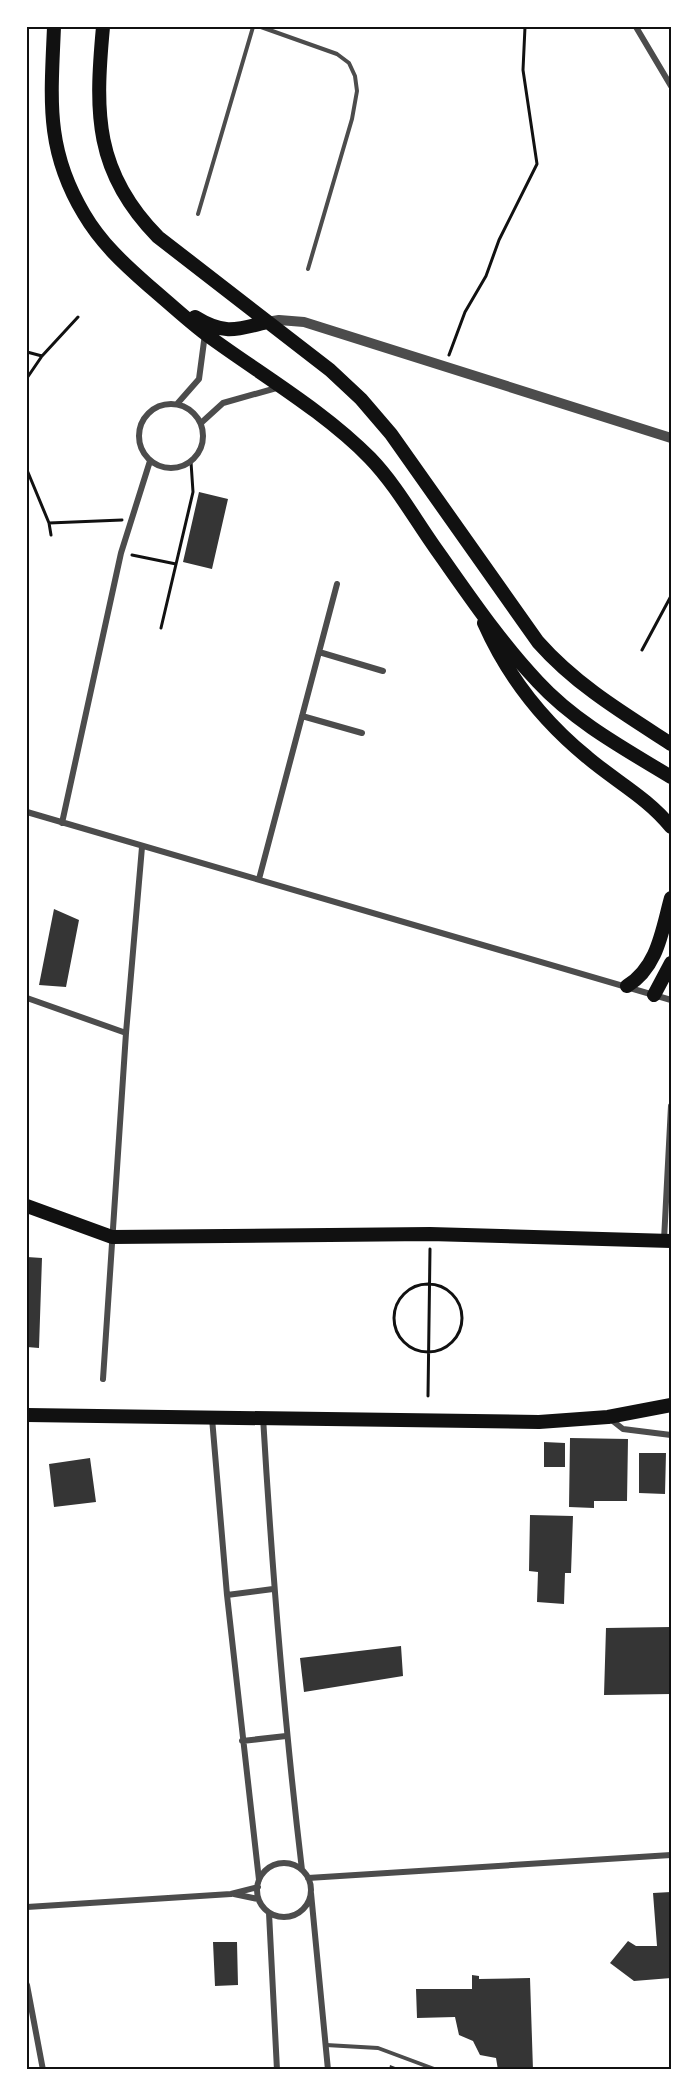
<svg xmlns="http://www.w3.org/2000/svg" width="698" height="2097" font-family="'Asap Condensed',sans-serif">
<rect width="100%" height="100%" fill="#fff"/>
<path fill="#353535" d="M199 492 228 499 212 569 183 562Z
M54 909 79 920 66 987 39 985Z
M27 1257 42 1258 39 1348 27 1347Z
M570 1438 628 1439 627 1501H594V1508L569 1507Z
M544 1442 565 1443V1467H544Z
M639 1453H666L665 1494 639 1493Z
M90 1458 96 1502 54 1507 49 1464Z
M530 1515 573 1516 571 1573H565L564 1604 537 1602 538 1572 529 1571Z
M671 1627V1694L604 1695 606 1628Z
M401 1646 403 1676 304 1692 300 1658Z
M671 1892V1978L634 1981 610 1963 628 1941 636 1946H657L653 1893Z
M213 1942H237L238 1985 215 1986Z
M472 1975 479 1976V1979L530 1978 533 2070H498L496 2058 480 2055 473 2041 459 2035 455 2017 417 2018 416 1989H472Z
M390 2065 403 2070H389Z"/>
<g fill="none" stroke-linecap="round" stroke-linejoin="round">
<path stroke="#111" stroke-width="3" d="M27 352 42 356
M449 355 465 312 486 276 499 240 537 164 523 70 525 27
M27 378 42 356 78 317
M27 470 49 523 51 535
M49 523 122 520
M132 555 176 564
M161 628 193 492 191 462
M642 650 671 596
M394 1318a34 34 0 1 1 68 0a34 34 0 1 1-68 0Z
M428 1396 430 1249"/>
<path stroke="#4c4c4c" stroke-width="4" d="M261 27 337 54 349 63 355 76 357 91 352 119 308 269
M198 214 253 27
M326 2045 378 2048 437 2070"/>
<path stroke="#4c4c4c" stroke-width="6" d="M636 27 671 86
M139 436a32 32 0 1 1 64 0a32 32 0 1 1-64 0Z
M177 404 199 379 205 334
M201 423 223 403 280 387
M319 652 383 671
M302 716 362 733
M27 812 671 1000
M62 823 121 553 150 461
M259 879 337 584
M27 998 126 1033
M664 1240 671 1106
M103 1379 126 1033 142 847
M263 1417C272 1569 284 1719 302 1870
M212 1418 227 1595 259 1880
M609 1418 623 1429 671 1435
M227 1595 273 1589
M242 1741 286 1736
M257 1890a27 27 0 1 1 54 0a27 27 0 1 1-54 0Z
M308 1878 671 1855
M311 1893 328 2070
M234 1894 258 1899
M27 1907 231 1894 258 1887
M269 1913 277 2070
M27 1985 43 2070"/>
<path stroke="#4c4c4c" stroke-width="10" d="M267 322 279 320 304 322 671 438"/>
<path stroke="#111" stroke-width="14" d="M54 27C51 100 45 149 84 214 101 243 124 264 149 286 168 302 187 320 207 335 260 374 324 411 370 458 396 485 414 518 436 549 468 594 500 642 538 682 575 722 625 749 671 777
M103 27C95 113 94 172 158 237L330 370 361 399 391 434 538 642C576 685 623 713 671 744
M195 317C224 335 236 330 267 322
M484 623C507 675 543 721 587 757 615 781 648 798 671 827
M627 986C658 967 662 930 671 898
M654 995 671 963"/>
<path stroke="#111" stroke-width="14" d="M27 1206 112 1237 430 1234 671 1241
M27 1415 539 1422 608 1417 671 1405"/>
</g>
<rect width="698" height="2097" fill="none" stroke="#ffffff" stroke-width="57"/>
<rect x="28" y="28" width="642" height="2040" fill="none" stroke="#111" stroke-width="2"/>
</svg>
